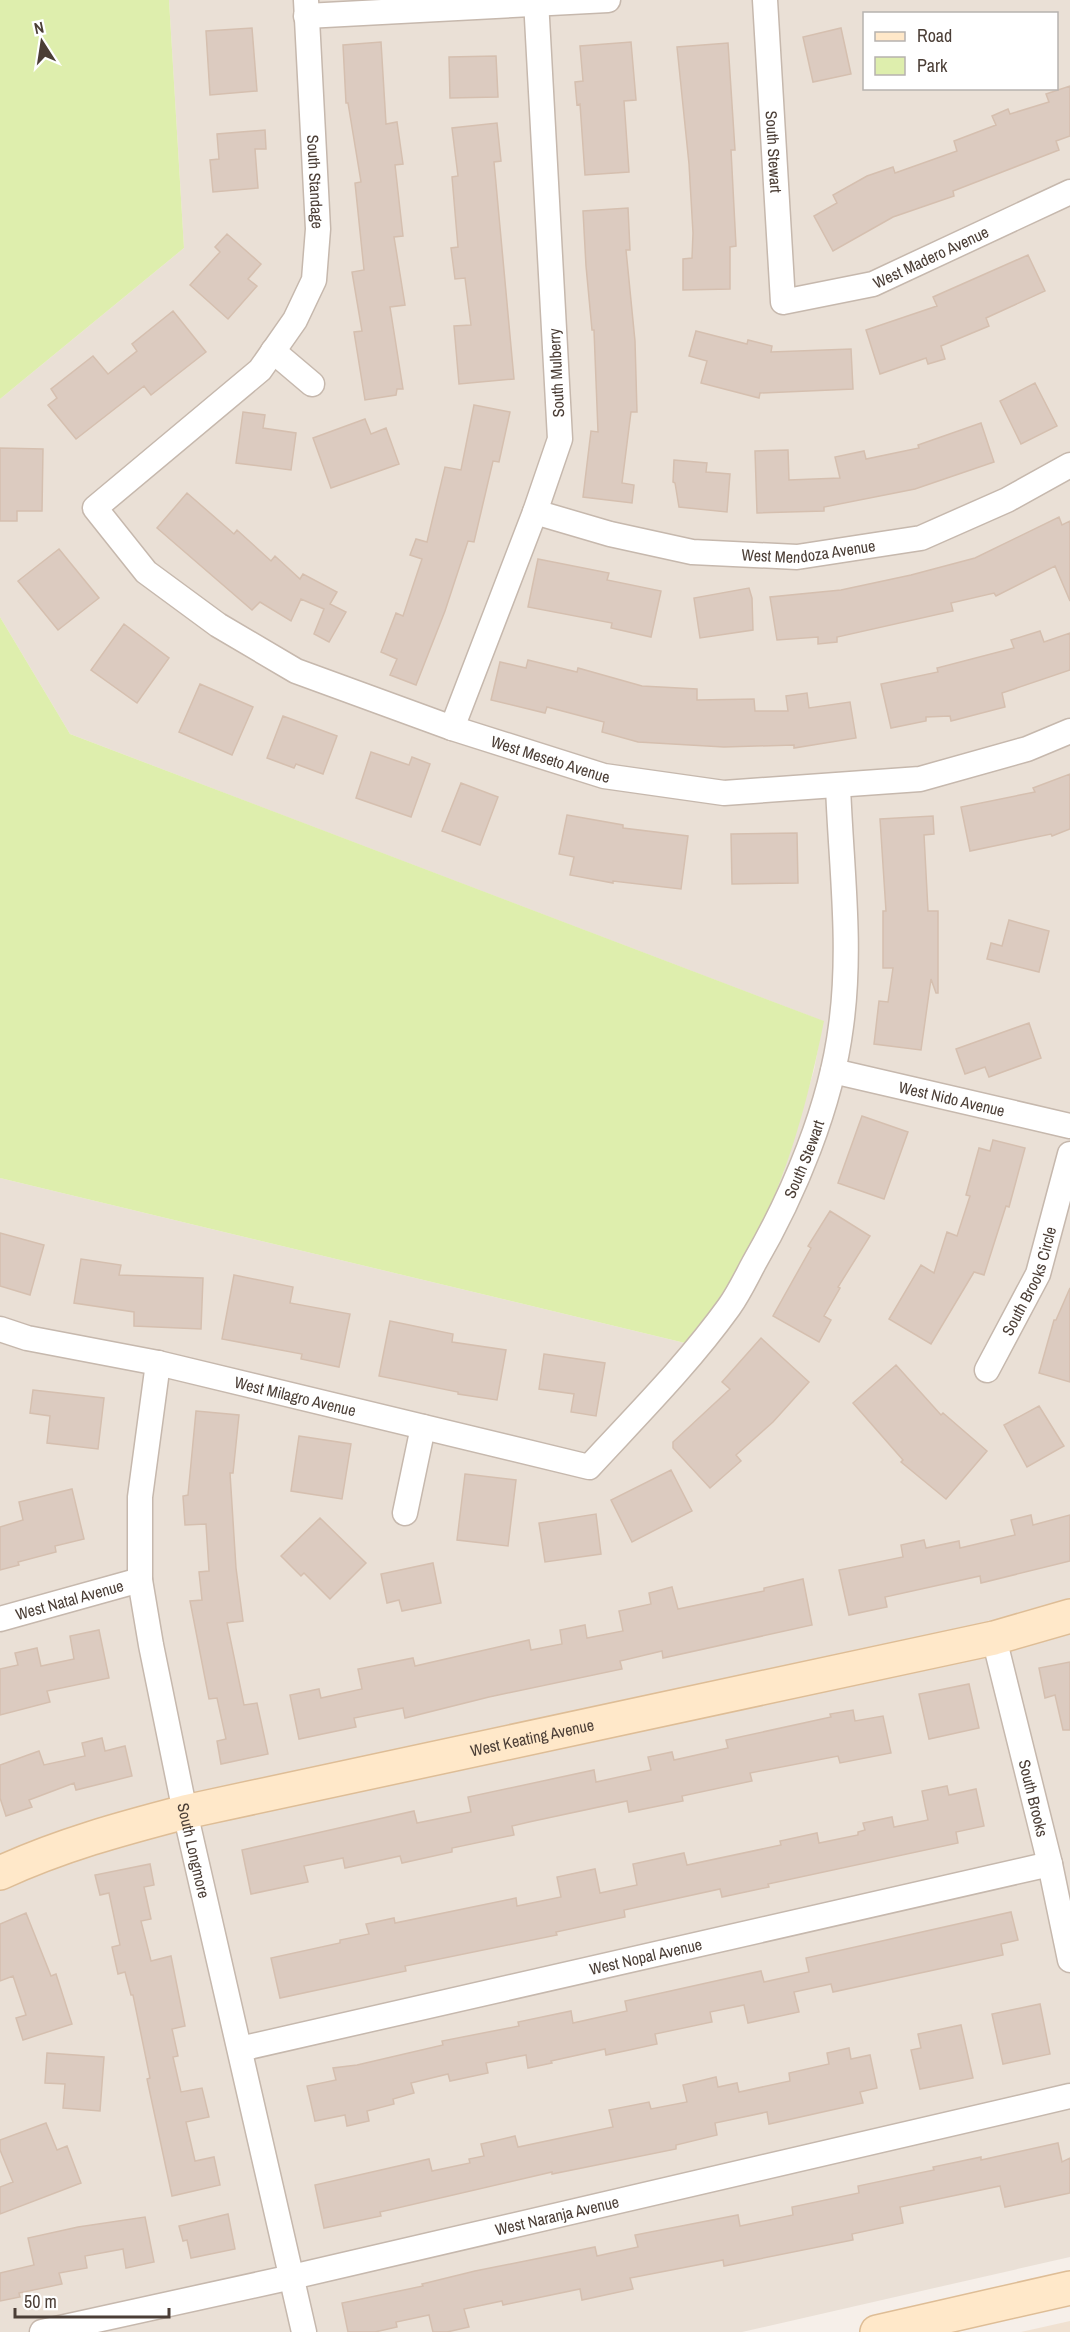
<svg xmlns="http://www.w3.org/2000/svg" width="1070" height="2332" font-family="'Archivo Narrow',sans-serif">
<rect width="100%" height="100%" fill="#f6efe9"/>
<path fill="#eae0d6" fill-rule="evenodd" d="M169 0H1070V2257L742 2332H0V1178L685 1343 761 1226 783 1173 814 1070 823 1021 70 734 0 617V399L184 248ZM864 14H1056V88H864Z"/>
<path fill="#f0e1d1" d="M1070 2321V2332H1021Z"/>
<path fill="#deeead" d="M0 0H169L184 248 0 399Z
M0 617 70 734 824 1021C806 1112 779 1209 727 1287 714 1307 699 1324 685 1343L0 1178Z"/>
<path fill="#dccbc0" stroke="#d5bfaf" stroke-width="1.5" d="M252 28 257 91 210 95 206 31Z
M841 28 851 74 813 82 803 37Z
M381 42 386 124 397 122 403 164 395 165 403 236 394 237 405 305 390 307 403 389H397L396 395 365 400 354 332 362 331 352 272 364 270 355 183 361 182 348 103H346L343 45Z
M631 42 636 100 624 101 629 172 585 175 580 104 577 105 575 82 583 81 580 46Z
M728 43 735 150H731L736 246 730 247V289L683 290V259L692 258 693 233 689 164 677 47Z
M496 56 498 97 450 98 449 57Z
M1070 86V136L1056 141 1059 150 953 191 954 196 893 217 833 251 814 216 837 203 833 195 867 176 893 167 895 173 957 151 954 141 996 125 992 116 1008 109 1010 114 1049 102 1046 94Z
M497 123 501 161 494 162 514 379 459 384 454 326 471 325 465 278 455 279 451 248 458 247 452 177 458 176 452 128Z
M265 130 266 149H255L258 188 213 192 210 160 219 159 217 134Z
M628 208 630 250H626L635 341 637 412H631L622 483 634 485 632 503 583 497 591 431 598 432 594 330H592L586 266 583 211Z
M227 234 261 264 248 279 257 286 228 319 190 285 220 252 215 247Z
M1028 255 1045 291 986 318 989 326 941 346 945 359 928 364 926 358 880 374 866 330 937 306 933 297Z
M173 311 206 352 151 395 144 386 76 439 48 405 57 398 51 389 93 356 108 374 137 351 132 344Z
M696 331 747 344 748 340 772 346 771 352 851 349 853 389 760 393 759 398 701 383 707 361 689 356Z
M1035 383 1057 426 1021 444 1000 401Z
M474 405 510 412 499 462 493 461 474 542 468 541 445 611 416 685 390 675 397 659 381 652 396 613 403 616 422 559 410 555 416 539 427 542 445 467 461 470Z
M243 412 265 415 263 428 296 433 291 470 236 463Z
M365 419 371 434 386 428 399 464 331 488 313 438Z
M981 423 994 462 915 489 824 507V511L757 513 755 451 788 450 789 480 840 478 835 457 864 451 866 459 919 448 918 445Z
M0 448 43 449 42 511H17V521H0Z
M674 460 707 463 706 472 730 474 727 512 679 507 675 483 673 482Z
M187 493 234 534 237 530 271 561 275 556 300 579 303 574 337 592 330 604 346 612 329 642 314 634 324 609 301 599 291 621 260 602 252 610 157 528Z
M1059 517 1062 525 1070 521V601L1055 566 996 596 994 593 951 603 953 611 837 637V642L818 644V637L777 640 770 597 841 590 911 575 975 558Z
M59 549 99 598 58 630 18 581Z
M538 559 609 573 607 580 661 591 651 637 611 628 612 623 528 607Z
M749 588 752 598 753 630 700 638 694 598Z
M124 624 169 658 137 703 91 670Z
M1040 631 1044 642 1070 633V670L1002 693 1005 707 951 721 950 716 926 717V721L891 728 881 684 938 672 937 668 1014 648 1011 640Z
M528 660 577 672 578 668 642 686 697 689V700L754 699 755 711H788L786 696 807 693 809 708 850 702 856 738 794 748V745L724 747 638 742 602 732 604 722 547 707 545 713 491 700 500 662 526 668Z
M200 684 253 707 232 755 179 732Z
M283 716 337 736 323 774 296 764 294 768 267 758Z
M371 752 409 765 412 757 430 764 411 817 356 798Z
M1070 774V829L1052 836 1051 834 970 851 961 807 1035 792 1033 788Z
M461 783 498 797 480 845 442 831Z
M567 815 623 825V828L688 836 681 889 613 881V883L570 875 574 857 559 854Z
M933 816 934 834 924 835 928 911H938V993H936L931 979 921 1050 874 1044 879 1001 888 1002 893 968H883V911H886L880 819Z
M797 833 798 883 732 884 731 834Z
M1009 920 1049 931 1039 972 987 959 991 943 1002 946Z
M1029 1023 1041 1058 989 1077 985 1067 965 1074 956 1049Z
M862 1116 908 1132 884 1199 838 1183Z
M993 1140 1025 1148 1009 1207 1006 1206 984 1275 974 1272 931 1344 889 1319 921 1265 934 1273 947 1232 957 1236 970 1196 966 1195 979 1148 990 1151Z
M830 1211 870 1236 838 1287 840 1288 824 1316 831 1320 819 1342 773 1316 811 1248 808 1246Z
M0 1233 44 1245 30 1295 0 1286Z
M81 1259 121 1265 119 1275 203 1278 201 1329 134 1326V1312L74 1303Z
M234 1275 293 1287 290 1303 350 1314 339 1367 301 1359 302 1354 222 1339Z
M1070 1288V1382L1039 1373 1054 1320H1056Z
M390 1321 453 1334 452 1342 506 1350 497 1400 458 1394V1392L379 1376Z
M761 1338 809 1382 773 1422 736 1455 741 1461 710 1488 673 1448V1442L730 1389 722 1382Z
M544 1354 605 1363 596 1416 571 1412 574 1394 539 1389Z
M896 1365 941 1415 943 1413 987 1451 946 1499 901 1462 903 1460 853 1403Z
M33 1390 104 1398 98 1449 47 1443 50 1416 30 1413Z
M1039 1406 1064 1446 1027 1467 1004 1425Z
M196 1411 239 1415 233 1473H230L236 1568 243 1621 227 1623 244 1705 257 1703 268 1754 221 1764 217 1741 226 1739 217 1698 209 1699 190 1601 202 1600 199 1572 209 1571 206 1524 185 1525 183 1496 188 1495Z
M299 1436 351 1444 342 1499 291 1491Z
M671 1470 692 1511 632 1542 611 1500Z
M465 1474 516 1480 508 1546 457 1540Z
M72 1489 84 1539 55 1546 56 1552 18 1562 19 1565 0 1570V1527L23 1520 19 1502Z
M596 1514 601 1554 545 1562 539 1523Z
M1031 1515 1033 1525 1070 1515V1561L981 1583 980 1576 885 1597 887 1607 849 1615 839 1570 903 1557 901 1545 924 1540 926 1548 959 1541 960 1548 1015 1535 1011 1520Z
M320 1518 366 1563 330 1599 304 1573 301 1576 281 1556Z
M433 1563 441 1603 402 1611 399 1600 387 1603 381 1574Z
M803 1579 812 1625 663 1658 662 1651 620 1661 622 1669 489 1697 405 1718 403 1708 354 1718 356 1727 299 1739 290 1695 319 1689 321 1698 362 1689 358 1669 413 1658 415 1666 529 1640 531 1650 562 1644 560 1630 585 1625 587 1638 623 1631 619 1611 651 1604 649 1593 672 1587 678 1609 764 1591V1588Z
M99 1630 109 1678 47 1691 50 1702 0 1715V1669L18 1665 15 1653 37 1648 41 1666 74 1659 70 1636Z
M1070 1662V1730H1063L1055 1695 1045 1698 1039 1668Z
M969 1684 979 1728 929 1739 919 1694Z
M853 1710 855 1721 883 1716 891 1753 840 1763 838 1756 750 1773 752 1781 682 1796 683 1801 629 1812 627 1801 529 1822 512 1826 514 1835 452 1848V1852L402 1863 400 1856 345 1868 343 1858 304 1866 308 1882 251 1894 242 1850 414 1811 417 1823 471 1812 468 1797 594 1770 596 1782 651 1770 648 1757 672 1752 674 1760 728 1748 726 1740 831 1717 830 1714Z
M102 1738 105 1751 125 1746 132 1776 76 1790 74 1783 29 1800 32 1807 6 1816 0 1798V1765L39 1751 44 1765 85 1756 82 1743Z
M947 1786 949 1795 976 1789 984 1826 956 1832 958 1843 768 1884 769 1887 722 1897 720 1889 624 1910 625 1917 556 1932 557 1935 405 1966 406 1971 280 1998 271 1958 340 1943V1940L369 1934 366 1924 394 1918 395 1923 516 1898 517 1906 561 1897 557 1877 595 1869 600 1893 637 1885 633 1864 684 1853 687 1865 781 1845 780 1841 817 1833 819 1843 858 1835V1832L865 1830 863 1823 892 1817 894 1827 928 1820 922 1791Z
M150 1864 154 1885 144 1887 151 1919 141 1921 151 1961 171 1956 185 2026 172 2029 178 2056 173 2057 181 2092 202 2088 209 2117 186 2122 195 2161 214 2157 220 2185 172 2196 147 2079 150 2078 133 1995H131L125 1972 118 1974 112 1947 120 1945 109 1893 100 1895 95 1875Z
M1011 1912 1018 1940 1001 1944 1003 1955 833 1992 831 1984 794 1992 799 2012 748 2023 744 2005 710 2012 712 2022 655 2034 657 2044 606 2055 605 2049 551 2061 552 2063 528 2068 526 2055 486 2063 488 2073 450 2081 448 2074 411 2083 414 2093 393 2099 394 2104 367 2111 369 2121 347 2126 345 2115 315 2121 307 2086 336 2080 333 2068 357 2065 443 2045 442 2041 519 2026 518 2022 571 2011 573 2023 627 2011 625 2001 761 1971 764 1982 809 1972 806 1958Z
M26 1913 51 1976 56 1974 72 2024 23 2040 16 2018 26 2015 13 1976 0 1981V1924Z
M1040 2004 1050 2054 1003 2064 992 2014Z
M961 2025 973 2078 920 2089 911 2050 921 2048 918 2034Z
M849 2048 851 2059 870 2055 877 2088 860 2092 863 2103 769 2124 767 2112 715 2123 717 2135 676 2145V2149L552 2174V2172L380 2212 381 2216 324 2228 315 2185 429 2159 432 2171 470 2163 469 2159 484 2156 481 2144 515 2136 518 2147 613 2127 609 2110 649 2102 651 2109 687 2102 683 2085 716 2077 718 2087 737 2083 739 2092 790 2081 789 2073 829 2064 827 2053Z
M47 2053 104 2057 100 2111 63 2108 65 2084 45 2083Z
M46 2123 57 2150 67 2146 81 2183 0 2214V2187L13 2182 0 2150V2140Z
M1058 2143 1062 2162 1070 2158V2193L1005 2207 1000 2186 900 2207 903 2223 852 2234 853 2240 724 2266 723 2260 630 2278 633 2289 582 2300 580 2289 503 2305 502 2301 464 2309 469 2327 447 2332H433L429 2315 396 2322 397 2327 375 2332H348L342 2303 423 2286 422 2284 475 2271 595 2247 597 2256 638 2247 635 2235 738 2215 740 2226 793 2215 792 2207 859 2193 858 2186 934 2170 933 2167 981 2157V2160Z
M228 2214 235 2249 191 2258 187 2240 183 2241 179 2226Z
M145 2217 154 2262 126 2268 123 2249 85 2256 87 2268 59 2273 62 2284 19 2293 20 2297 0 2301V2273L34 2265 28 2238 78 2227Z"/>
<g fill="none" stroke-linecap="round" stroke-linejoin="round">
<g stroke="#c6b8ad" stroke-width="27">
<g id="street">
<path id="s1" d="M306 0 318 229 314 280 295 320 260 370 95 508 146 572 218 625 296 671 452 728 604 776 724 793 920 779 1027 749 1070 731"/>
<path id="s2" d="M765 0 783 302 873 284 1070 192"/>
<path d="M306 16 608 0"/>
<path d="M273 351 312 384"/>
<path id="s3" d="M535 512 610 534 692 552 797 557 921 538 1007 500 1070 465"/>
<path d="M452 728 535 512 560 439 536 0"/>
<path id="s4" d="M833 1071 1070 1126"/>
<path id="s5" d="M0 1329 27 1338 158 1363 589 1467C637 1415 688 1364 729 1307 739 1293 746 1278 754 1263 794 1194 831 1106 841 1026 852 946 841 866 838 786"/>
<path id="s6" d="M158 1363 140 1497V1580L151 1645 185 1812 304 2332"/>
<path id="s7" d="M987 1370 1038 1274 1070 1154"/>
<path d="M405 1513 423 1427"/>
<path id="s8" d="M0 1619 140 1580"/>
<path id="s9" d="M994 1638 1050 1864 1070 1960"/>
<path id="s10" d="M240 2049 1050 1864"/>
<path id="s11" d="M42 2332 292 2277 1070 2096"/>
</g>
</g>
<g stroke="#debd96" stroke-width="36">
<g id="secondary">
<path id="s12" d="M0 1873C61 1845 120 1829 185 1812L994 1638 1070 1616"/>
<path d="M877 2332 1070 2288"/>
</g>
</g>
<use href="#street" stroke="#fff" stroke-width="24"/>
<use href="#secondary" stroke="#ffe8c9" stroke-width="33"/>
</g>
<g text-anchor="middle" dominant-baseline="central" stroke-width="4.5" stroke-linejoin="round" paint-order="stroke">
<g font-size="16" fill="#4b3e36" stroke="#fff">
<text stroke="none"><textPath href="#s2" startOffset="152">South Stewart</textPath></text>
<text stroke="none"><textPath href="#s1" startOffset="182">South Standage</textPath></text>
<text stroke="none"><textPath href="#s2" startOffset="458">West Madero Avenue</textPath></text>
<text transform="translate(556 373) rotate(-93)">South Mulberry</text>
<text stroke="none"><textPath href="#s3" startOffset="279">West Mendoza Avenue</textPath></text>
<text stroke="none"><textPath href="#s1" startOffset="1132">West Meseto Avenue</textPath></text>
<text stroke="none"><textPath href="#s4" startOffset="122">West Nido Avenue</textPath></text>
<text stroke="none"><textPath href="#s5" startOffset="984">South Stewart</textPath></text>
<text stroke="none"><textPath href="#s7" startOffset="99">South Brooks Circle</textPath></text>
<text stroke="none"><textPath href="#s5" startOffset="303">West Milagro Avenue</textPath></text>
<text stroke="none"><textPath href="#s8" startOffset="72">West Natal Avenue</textPath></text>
<text stroke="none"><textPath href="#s12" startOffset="550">West Keating Avenue</textPath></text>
<text stroke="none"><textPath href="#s9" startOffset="165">South Brooks</textPath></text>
<text stroke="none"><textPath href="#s6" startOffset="494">South Longmore</textPath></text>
<text stroke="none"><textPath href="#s10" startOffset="416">West Nopal Avenue</textPath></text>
<text stroke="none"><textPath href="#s11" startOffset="528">West Naranja Avenue</textPath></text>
</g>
</g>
<rect x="863" y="12" width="195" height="78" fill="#ffffff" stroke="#b7b2af" stroke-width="1.5"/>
<rect x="875" y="32" width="30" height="9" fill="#ffe8c9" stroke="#b7b2af" stroke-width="1.5"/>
<text x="917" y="42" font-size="18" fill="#4b3e36">Road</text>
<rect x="875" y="57" width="30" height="18" fill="#deeead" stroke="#b7b2af" stroke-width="1.5"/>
<text x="917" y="72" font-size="18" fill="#4b3e36">Park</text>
<g transform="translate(42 42) rotate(348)" stroke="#ffffff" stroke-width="4.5" paint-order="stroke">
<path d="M0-4.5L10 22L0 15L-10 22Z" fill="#4b3e36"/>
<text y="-9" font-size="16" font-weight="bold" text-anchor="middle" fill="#4b3e36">N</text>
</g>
<path d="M15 2308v9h154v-9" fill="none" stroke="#4b3e36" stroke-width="3"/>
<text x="24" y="2308" font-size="18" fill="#4b3e36" stroke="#ffffff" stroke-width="4.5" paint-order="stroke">50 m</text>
</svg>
